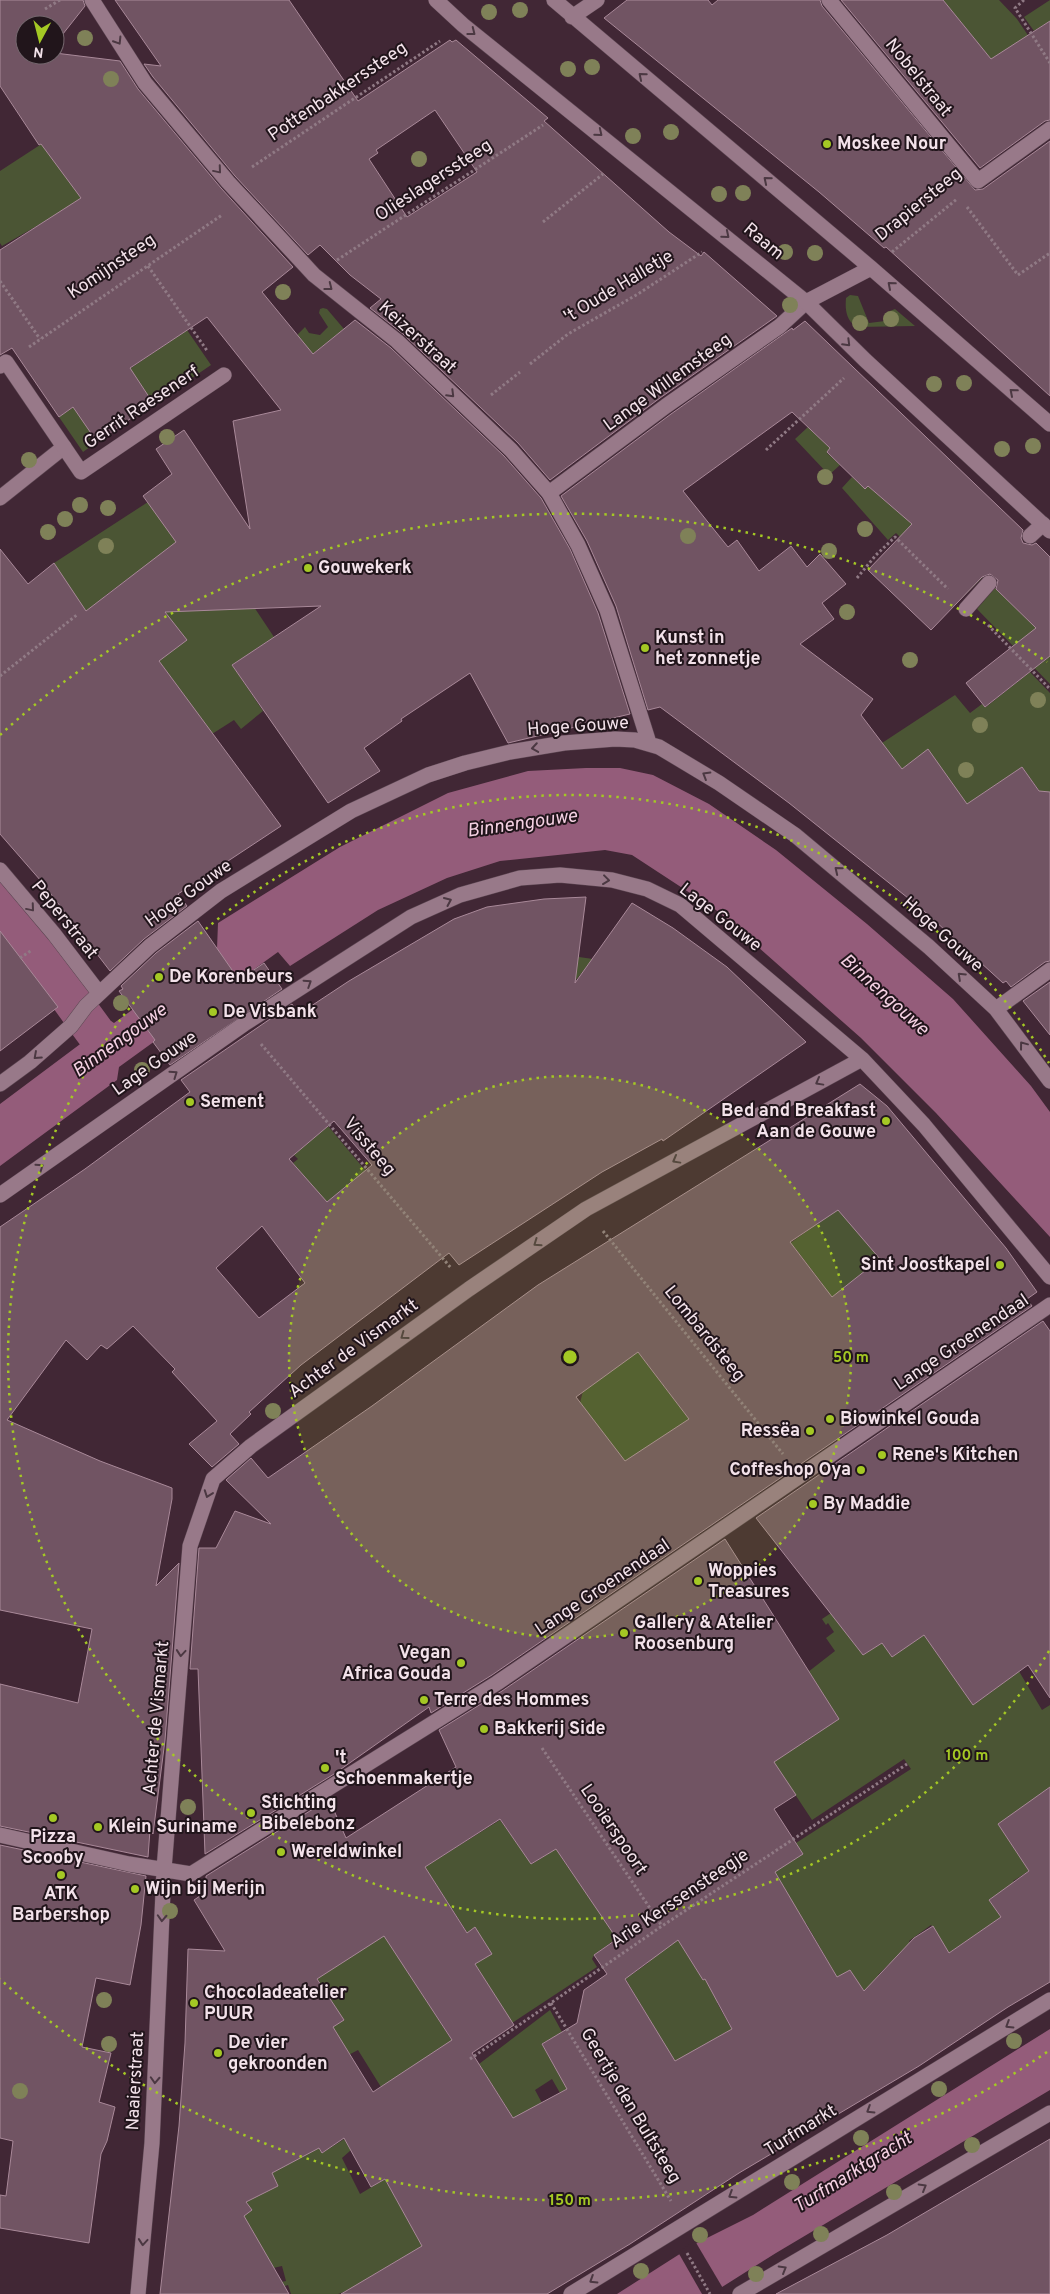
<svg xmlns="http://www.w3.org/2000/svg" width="1050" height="2294" font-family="Overpass,sans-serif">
<rect width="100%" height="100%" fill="#412735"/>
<path fill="#4b5534" d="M943 0H999L1017 19 1050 68 1020 95Z
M1050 0V21L1034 31 1024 17Z
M43 143 81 198 56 215 2 246 0 243V171Z
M850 295 858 296 869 323 885 321 887 312 895 309 915 326 856 327C846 319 845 310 846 298Z
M323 308 327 309 344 329 311 355 298 341V334L305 327 309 333 320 335 328 327 319 313 320 309Z
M187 330 211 365 154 404 139 383 132 403 139 413 112 432 98 411 90 431 97 442 83 452 59 417Z
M808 427 830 448 827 453 840 465 829 475 795 439Z
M852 477 865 489 868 486 897 511 906 504 983 577 962 598 896 533 888 540 842 488Z
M148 502 242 609 254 607 274 637 232 665 263 711 241 729 234 720 212 734 159 661 186 640 136 573 106 595 82 618 54 563Z
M995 588 1050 642V684L977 609Z
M1030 672 1050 693V792L1041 793 1022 767 966 806 928 750 902 769 882 743 955 695 970 713 982 704 986 707Z
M579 954V957L593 959 575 981 565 959Z
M328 1126 370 1176 346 1187 326 1203 293 1163 298 1159 294 1155Z
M839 1179V1211L849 1222 854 1219 883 1256 856 1278 878 1323 813 1291 822 1283 795 1248 785 1247 821 1221Z
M631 1343 689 1419 630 1468 580 1403 583 1391Z
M908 1520 951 1586 979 1639 992 1634 1006 1658 1010 1656 1042 1710 1050 1705V1799L1012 1824 1008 1817 998 1824 1029 1871 1013 1881 1029 1905 1016 1914 1001 1892 989 1900 1014 1936 1009 1939 997 1920 949 1953 931 1925 909 1941 926 1972 903 1985 889 1964 878 1975 882 1984 866 1994 850 1970 845 1973 856 1990 841 1998 832 1981 837 1977 806 1923 778 1939 793 1964 784 1953 762 1966 718 1895 734 1884 748 1905 753 1900 750 1896 778 1879 767 1860 780 1853 787 1863 803 1854 796 1843 911 1769 904 1759 812 1820 773 1761 839 1719 808 1672 835 1651 826 1638 834 1632 828 1623 826 1625 822 1619 831 1613 863 1655 882 1643 892 1657 924 1635 973 1705 994 1690 901 1559 880 1575 891 1590 849 1620 821 1582Z
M500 1820 532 1864 551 1852 540 1823 563 1860 617 1938 594 1955 592 1959 597 1967 512 2023 459 1938 467 1932 425 1867Z
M379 1921 392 1939 388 1941 463 2058 469 2072 424 2097 456 2151 498 2127 512 2153 527 2145 509 2111 479 2064 550 2010 562 2032 542 2044 567 2089 560 2093 552 2079 535 2090 542 2103 539 2105 559 2141 587 2125 596 2139 585 2147 598 2165 572 2181 577 2190 561 2200 548 2178 549 2183 526 2197 509 2166 499 2173 524 2218 512 2225 504 2212 482 2224 472 2205 457 2213 451 2204 442 2209 417 2164 414 2163 411 2155 434 2139 415 2108 393 2123V2126L351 2150 342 2158 360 2194 385 2179 433 2265 425 2269 414 2251 376 2273 387 2292 383 2294H345L344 2292 338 2294H291L288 2285 272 2290 271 2284 286 2281 282 2266 260 2271 246 2242 257 2238 248 2223 214 2240 213 2233 224 2230 252 2210 246 2201 278 2186 272 2173 286 2165 279 2150 287 2146 280 2134 302 2121 322 2153 394 2108 358 2050 333 2063 317 2038 343 2020 301 1952 320 1939 336 1965 377 1938 368 1924 372 1922 374 1925Z
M670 1927 703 1980 714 1973 723 1999 717 2003 735 2035 727 2032 699 2048 693 2093 618 1966 623 1962 631 1975 648 1963Z"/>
<path fill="#945c7a" d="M586 768H620L653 775 709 804 776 850 867 924 953 999 1031 1086 1050 1112V1237L936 1113 861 1038 716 910 632 855 605 850 500 861 447 878 378 910 290 966 278 952 119 1067 117 1080 0 1166V1104L111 1021 114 1023 217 949 218 923 340 847 448 793 528 771Z
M1050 2029V2090L776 2253 711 2294H617L697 2243 753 2215Z"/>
<path fill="#412735" d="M695 2241 724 2290 717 2294H702L678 2252Z"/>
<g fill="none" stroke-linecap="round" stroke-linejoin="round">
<path stroke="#945c7a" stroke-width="39" d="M0 901 83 1016 100 1039 110 1046"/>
</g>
<path fill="#715463" stroke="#a98999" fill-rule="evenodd" d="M0 0H83L85 6 55 44V25H25V55L55 53 120 61 138 89 221 188 293 267 262 292 313 354 355 320 391 348 504 456 541 498 570 549 598 613 630 714 508 743 470 673 401 719 402 721 364 748 380 771 328 803 232 665 321 606 165 612 187 640 159 661 281 826 178 894 187 906 144 939 110 971 41 881 0 834V549L28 584 54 563 86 611 176 542 143 496 172 474 156 449 184 430 250 529 233 421 281 410 207 317 130 368 153 403 97 442 73 407 59 417 12 348 0 355V250L81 198 41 144 39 145 0 86Z
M115 0H289L358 101 450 40 452 42 456 40 548 118 544 121 669 232 701 256 704 252 777 316 660 398 550 480 518 443 403 334 370 308 381 299 350 275 320 245 308 255 235 176 153 77 144 64 161 66ZM435 110 477 172 407 217 369 159 378 153 376 150Z
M627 0H708L712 5 718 0H820L822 6 975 190 983 189 1050 141V396L886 247 884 248 819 192 604 18Z
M841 0H943L991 59 1050 21V120L1045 121 980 168Z
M805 321 1023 530 1021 538 1023 543 1032 545 1036 543 1050 557V656L985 707 966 683 1036 628 996 589 998 580 990 574 982 577 931 630 868 570 912 524 868 486 865 489 827 452 830 448 792 412 683 491 728 547 737 540 759 571 791 546 807 567 820 554 846 584 822 603 834 619 800 644 873 699 861 715 902 769 928 749 967 804 1022 767 1039 791 1050 792V961L1045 962 1011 987 1006 981 1003 983 923 910 789 803 660 707 648 710 616 606 587 541 561 496 671 414 792 328 793 330Z
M586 897 575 983 632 903 673 928 727 967 806 1042 663 1141 662 1139 602 1172 459 1265 449 1253 301 1365 249 1412 251 1414 230 1434 239 1444 212 1467 189 1444 217 1421 172 1372 175 1369 133 1326 107 1349 101 1345 87 1360 66 1340 7 1420 100 1461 172 1488V1499L156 1586 179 1563 165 1740 153 1834 150 1830 148 1857 0 1826V1684L78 1703 92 1629 0 1610V1227L85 1169 190 1092 181 1080 292 1004 299 1014 349 981 454 919 487 907 544 899ZM334 1121 372 1165 327 1202 289 1159ZM262 1226 305 1283 259 1318 216 1268Z
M198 921 239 980 264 963 282 989 170 1065 153 1042 155 1040 119 991 123 989 121 986 156 953Z
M0 931 58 1007 0 1051Z
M1050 982V1035L1023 1001Z
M860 1084 887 1106 1006 1248 1037 1292 1027 1299 1032 1306 492 1675 431 1713 429 1707 334 1774 205 1854 198 1669H190L199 1548H216L235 1511 271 1524 226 1480 251 1458 268 1478 372 1406 538 1285ZM838 1210 880 1259 832 1297 790 1242ZM638 1352 689 1419 625 1461 576 1397Z
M1043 1321 1050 1331V1698L1028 1665 973 1705 924 1635 892 1657 882 1643 863 1655 756 1518Z
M725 1539 839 1719 774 1762 796 1795 774 1809 803 1854 775 1872 837 1977 850 1970 864 1991 914 1938 933 1926 949 1953 1001 1917 989 1900 1029 1871 998 1824 1050 1787V1982L1008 2007 919 2066 739 2173 630 2244 547 2294H341L422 2246 385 2179 371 2187 344 2138 322 2153 319 2148 272 2173 278 2186 246 2202 252 2210 244 2216 289 2294H160L179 2126 185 2043 188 1949 225 1951 194 1900 206 1892V1876L329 1799 346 1838 456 1767 439 1730 502 1691ZM500 1819 531 1864 556 1849 617 1939 594 1955 607 1974 584 1990 577 2023 542 2044 567 2089 513 2118 472 2053 514 2025 475 1964 492 1954 475 1927 467 1933 425 1867ZM384 1936 452 2040 373 2092 333 2027 344 2020 317 1979ZM678 1940 703 1980 705 1979 732 2029 675 2061 625 1979Z
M0 1845 146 1876 141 1925 130 1985 96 1978 82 2047 111 2053 99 2102 115 2107 107 2141 101 2154 89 2243 0 2228V2195L6 2196 13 2141 0 2138Z
M1050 2139V2294H776L887 2235Z"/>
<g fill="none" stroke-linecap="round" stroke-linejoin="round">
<g stroke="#5c4652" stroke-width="16">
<path id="lane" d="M549 493 666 406 780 326 806 302
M0 498 64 447
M1030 536 1043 524
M966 609 989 583"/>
</g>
<g stroke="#5c4652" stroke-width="16">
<path id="street" d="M92 0 145 83 228 182 314 275 397 341 511 450 549 493 578 545 607 610 649 743
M436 0 463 25 806 302 865 360 1050 531
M554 0 871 268 1050 424
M829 0 978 181 1050 129
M572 17 597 0
M806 302 871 268
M0 366 6 362 81 472 224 375
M0 870 54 934 99 993
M996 1009 1050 970
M0 1084 30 1062 71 1026 86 1006 150 946 221 891 351 811 428 775 465 763 510 752 564 743 615 739 635 740 659 747 719 783 795 835 929 947 996 1009 1050 1081
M0 1195 244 1024 411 917 460 895 520 878 560 875 612 880 647 889 680 905 862 1059 924 1125 1050 1277
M0 1835 129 1864 191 1874 497 1683 1050 1305
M138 2294 152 2143 164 1869 190 1546 213 1479 251 1446 469 1289 586 1209 862 1059
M571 2294 1050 2000
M740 2294 1050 2113"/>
</g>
<path stroke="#907a85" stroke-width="3" stroke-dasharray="2.5 2.5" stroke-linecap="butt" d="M1024 0 1015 8 1050 63
M45 9 60 0
M252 167 440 41
M967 207 1018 275 1050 253
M543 222 603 174
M892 252 957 199
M337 260 543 125
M148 266 208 352
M0 281 40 339
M29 347 222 215
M530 364 568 334 638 294 702 252
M491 395 520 372
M766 450 844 378
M857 578 876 555 895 537 948 589
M988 625 1050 689
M0 676 78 614
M20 958 32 950
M261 1044 451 1268
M603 1231 783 1454
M542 1748 662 1926
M551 2003 671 2201
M470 2059 662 1926 907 1764
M687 2253 710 2294"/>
<use href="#lane" stroke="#987989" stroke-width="15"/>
<use href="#street" stroke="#987989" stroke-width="15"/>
</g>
<g fill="#7f8158">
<circle cx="520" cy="10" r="8"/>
<circle cx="489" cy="12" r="8"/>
<circle cx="85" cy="38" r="8"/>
<circle cx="592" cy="67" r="8"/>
<circle cx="568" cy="69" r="8"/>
<circle cx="111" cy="79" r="8"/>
<circle cx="671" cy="132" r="8"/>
<circle cx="633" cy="136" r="8"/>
<circle cx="419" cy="159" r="8"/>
<circle cx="743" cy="193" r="8"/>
<circle cx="719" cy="194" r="8"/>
<circle cx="785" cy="252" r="8"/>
<circle cx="815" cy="253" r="8"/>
<circle cx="283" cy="292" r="8"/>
<circle cx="790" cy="305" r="8"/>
<circle cx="891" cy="319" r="8"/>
<circle cx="860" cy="323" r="8"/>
<circle cx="964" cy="383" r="8"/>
<circle cx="934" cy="384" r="8"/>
<circle cx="167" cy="437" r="8"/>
<circle cx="1033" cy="446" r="8"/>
<circle cx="1002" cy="449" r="8"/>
<circle cx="29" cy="460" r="8"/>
<circle cx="825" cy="477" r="8"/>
<circle cx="80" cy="505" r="8"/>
<circle cx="108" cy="508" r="8"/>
<circle cx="65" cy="519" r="8"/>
<circle cx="865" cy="529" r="8"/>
<circle cx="48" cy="532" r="8"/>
<circle cx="688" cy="536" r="8"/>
<circle cx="106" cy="546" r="8"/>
<circle cx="829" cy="551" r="8"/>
<circle cx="847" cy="612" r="8"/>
<circle cx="910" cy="660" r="8"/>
<circle cx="1038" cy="700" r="8"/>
<circle cx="980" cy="725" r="8"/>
<circle cx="966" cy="770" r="8"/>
<circle cx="121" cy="1003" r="8"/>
<circle cx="142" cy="1070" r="8"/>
<circle cx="273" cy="1411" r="8"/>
<circle cx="188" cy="1807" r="8"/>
<circle cx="170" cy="1911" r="8"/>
<circle cx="104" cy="2000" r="8"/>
<circle cx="1014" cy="2041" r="8"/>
<circle cx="109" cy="2044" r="8"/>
<circle cx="939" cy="2089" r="8"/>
<circle cx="20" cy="2091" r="8"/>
<circle cx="861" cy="2138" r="8"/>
<circle cx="972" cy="2145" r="8"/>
<circle cx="792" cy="2182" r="8"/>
<circle cx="894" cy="2192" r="8"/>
<circle cx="821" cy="2234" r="8"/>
<circle cx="700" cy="2235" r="8"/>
<circle cx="641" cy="2271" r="8"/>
<circle cx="756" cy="2274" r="8"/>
</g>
<defs><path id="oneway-chevron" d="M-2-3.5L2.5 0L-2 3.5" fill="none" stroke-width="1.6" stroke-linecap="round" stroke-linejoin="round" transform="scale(1.25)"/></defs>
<g stroke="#4b3842">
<use href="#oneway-chevron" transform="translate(472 32) rotate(38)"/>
<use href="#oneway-chevron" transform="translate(118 41) rotate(58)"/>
<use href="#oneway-chevron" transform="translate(642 76) rotate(-140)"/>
<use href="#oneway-chevron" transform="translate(599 133) rotate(39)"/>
<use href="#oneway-chevron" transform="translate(218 170) rotate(50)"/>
<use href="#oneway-chevron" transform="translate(767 180) rotate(-140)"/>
<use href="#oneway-chevron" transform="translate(726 235) rotate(40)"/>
<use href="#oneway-chevron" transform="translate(891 285) rotate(-139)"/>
<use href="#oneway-chevron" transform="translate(329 287) rotate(38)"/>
<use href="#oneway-chevron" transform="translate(847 343) rotate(45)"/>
<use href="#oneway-chevron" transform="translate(1013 392) rotate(-139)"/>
<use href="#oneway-chevron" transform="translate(451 394) rotate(45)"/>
<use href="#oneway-chevron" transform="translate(535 748) rotate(171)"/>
<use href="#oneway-chevron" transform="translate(706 775) rotate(-149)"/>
<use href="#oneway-chevron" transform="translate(838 870) rotate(-141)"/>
<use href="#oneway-chevron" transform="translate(606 880) rotate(7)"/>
<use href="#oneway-chevron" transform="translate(448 901) rotate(-24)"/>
<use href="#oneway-chevron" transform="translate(31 908) rotate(50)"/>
<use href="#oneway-chevron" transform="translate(961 976) rotate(-137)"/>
<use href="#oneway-chevron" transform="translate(308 983) rotate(-33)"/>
<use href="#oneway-chevron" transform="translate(1023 1045) rotate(-127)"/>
<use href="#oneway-chevron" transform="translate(37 1056) rotate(138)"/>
<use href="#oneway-chevron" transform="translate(174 1074) rotate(-35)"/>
<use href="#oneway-chevron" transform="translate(819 1082) rotate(151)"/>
<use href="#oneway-chevron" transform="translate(676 1160) rotate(151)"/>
<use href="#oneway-chevron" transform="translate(40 1167) rotate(-35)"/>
<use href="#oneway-chevron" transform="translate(537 1243) rotate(145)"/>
<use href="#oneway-chevron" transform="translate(404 1336) rotate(144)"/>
<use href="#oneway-chevron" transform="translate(208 1494) rotate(110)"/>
<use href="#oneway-chevron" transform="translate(181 1653) rotate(95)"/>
<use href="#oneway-chevron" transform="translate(162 1918) rotate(93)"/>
<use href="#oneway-chevron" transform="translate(1009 2025) rotate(148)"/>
<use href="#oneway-chevron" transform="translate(155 2080) rotate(93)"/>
<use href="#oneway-chevron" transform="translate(870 2110) rotate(148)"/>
<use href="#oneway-chevron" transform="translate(923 2187) rotate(-30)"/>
<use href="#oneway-chevron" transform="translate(732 2195) rotate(148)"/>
<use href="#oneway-chevron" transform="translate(143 2242) rotate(95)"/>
<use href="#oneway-chevron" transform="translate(783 2269) rotate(-30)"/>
<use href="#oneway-chevron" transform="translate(593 2280) rotate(148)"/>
</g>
<circle cx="570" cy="1357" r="281" fill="#a4c824" fill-opacity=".12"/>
<g fill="none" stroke="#a4c824" stroke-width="2.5" stroke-dasharray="2.5 5">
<circle cx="570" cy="1357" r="281"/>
<path d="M1049 1651A562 562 0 1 1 1049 1063"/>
<path d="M1047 2052A843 843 0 0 1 0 1979M0 735A843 843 0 0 1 1047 662"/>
</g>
<g fill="#a4c824" stroke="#21151b" stroke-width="2">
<circle cx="827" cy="144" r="5"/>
<circle cx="308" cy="568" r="5"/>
<circle cx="645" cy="648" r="5"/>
<circle cx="159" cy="977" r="5"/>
<circle cx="213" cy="1012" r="5"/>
<circle cx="190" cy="1102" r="5"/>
<circle cx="886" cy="1121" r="5"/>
<circle cx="1000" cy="1265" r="5"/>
<circle cx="830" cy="1419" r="5"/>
<circle cx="810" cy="1431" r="5"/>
<circle cx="882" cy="1455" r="5"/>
<circle cx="861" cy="1470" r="5"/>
<circle cx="813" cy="1504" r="5"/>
<circle cx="698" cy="1581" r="5"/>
<circle cx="624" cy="1633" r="5"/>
<circle cx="461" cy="1663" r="5"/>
<circle cx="424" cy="1700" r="5"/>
<circle cx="484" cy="1729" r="5"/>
<circle cx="325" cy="1768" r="5"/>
<circle cx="251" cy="1813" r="5"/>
<circle cx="53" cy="1818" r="5"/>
<circle cx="98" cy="1827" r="5"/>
<circle cx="281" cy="1852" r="5"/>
<circle cx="61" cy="1875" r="5"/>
<circle cx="135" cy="1889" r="5"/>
<circle cx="194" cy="2003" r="5"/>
<circle cx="218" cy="2053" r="5"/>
</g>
<g text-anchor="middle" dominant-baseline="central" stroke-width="4" stroke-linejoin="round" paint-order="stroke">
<g font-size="18" fill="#f3e2ea" stroke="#21151b">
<text transform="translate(918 78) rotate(51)">Nobelstraat</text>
<text transform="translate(338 92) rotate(-34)">Pottenbakkerssteeg</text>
<text transform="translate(434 181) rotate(-33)">Olieslagerssteeg</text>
<text transform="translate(919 205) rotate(-39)">Drapiersteeg</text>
<text transform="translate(763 242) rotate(40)">Raam</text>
<text transform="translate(112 267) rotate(-34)">Komijnsteeg</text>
<text transform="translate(619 287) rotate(-31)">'t Oude Halletje</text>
<text transform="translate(417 338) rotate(42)">Keizerstraat</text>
<text transform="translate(668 383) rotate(-36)">Lange Willemsteeg</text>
<text transform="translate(142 408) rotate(-34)">Gerrit Raesenerf</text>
<text transform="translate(578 727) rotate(-4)">Hoge Gouwe</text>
<text transform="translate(189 894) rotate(-36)">Hoge Gouwe</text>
<text transform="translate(720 918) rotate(38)">Lage Gouwe</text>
<text transform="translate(64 920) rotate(51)">Peperstraat</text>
<text transform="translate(942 935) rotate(42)">Hoge Gouwe</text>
<text transform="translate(155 1064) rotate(-35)">Lage Gouwe</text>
<text transform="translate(369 1147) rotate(50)">Vissteeg</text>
<text transform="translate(704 1334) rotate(51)">Lombardsteeg</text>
<text transform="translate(962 1343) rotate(-34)">Lange Groenendaal</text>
<text transform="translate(354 1349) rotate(-36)">Achter de Vismarkt</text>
<text transform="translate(603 1588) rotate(-34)">Lange Groenendaal</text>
<text transform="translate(157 1718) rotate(-85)">Achter de Vismarkt</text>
<text transform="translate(613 1830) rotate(56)">Looierspoort</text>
<text transform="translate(680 1899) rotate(-34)">Arie Kerssensteegje</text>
<text transform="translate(136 2081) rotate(-87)">Naaierstraat</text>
<text transform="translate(630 2106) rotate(59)">Geertje den Bultsteeg</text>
<text transform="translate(801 2131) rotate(-32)">Turfmarkt</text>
</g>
<g font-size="18" font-weight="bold" fill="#f3e2ea" stroke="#21151b" text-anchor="start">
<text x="837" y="144">Moskee Nour</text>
<text x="318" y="568">Gouwekerk</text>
<text x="655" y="638">Kunst in<tspan x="655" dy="21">het zonnetje</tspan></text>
<text x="169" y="977">De Korenbeurs</text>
<text x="223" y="1012">De Visbank</text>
<text x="200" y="1102">Sement</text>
<text x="876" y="1111" text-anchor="end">Bed and Breakfast<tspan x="876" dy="21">Aan de Gouwe</tspan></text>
<text x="990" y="1265" text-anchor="end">Sint Joostkapel</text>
<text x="840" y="1419">Biowinkel Gouda</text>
<text x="800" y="1431" text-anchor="end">Ressëa</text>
<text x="892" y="1455">Rene's Kitchen</text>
<text x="851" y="1470" text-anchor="end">Coffeshop Oya</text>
<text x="823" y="1504">By Maddie</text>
<text x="708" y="1571">Woppies<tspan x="708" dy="21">Treasures</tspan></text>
<text x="634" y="1623">Gallery &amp; Atelier<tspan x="634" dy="21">Roosenburg</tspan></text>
<text x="451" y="1653" text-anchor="end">Vegan<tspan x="451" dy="21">Africa Gouda</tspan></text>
<text x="434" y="1700">Terre des Hommes</text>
<text x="494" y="1729">Bakkerij Side</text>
<text x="335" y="1758">'t<tspan x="335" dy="21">Schoenmakertje</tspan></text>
<text x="261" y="1803">Stichting<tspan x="261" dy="21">Bibelebonz</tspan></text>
<text x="108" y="1827">Klein Suriname</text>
<text x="53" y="1837" text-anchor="middle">Pizza<tspan x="53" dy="21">Scooby</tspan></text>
<text x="291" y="1852">Wereldwinkel</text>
<text x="145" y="1889">Wijn bij Merijn</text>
<text x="61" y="1894" text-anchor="middle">ATK<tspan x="61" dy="21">Barbershop</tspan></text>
<text x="204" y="1993">Chocoladeatelier<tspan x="204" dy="21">PUUR</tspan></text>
<text x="228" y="2043">De vier<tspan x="228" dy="21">gekroonden</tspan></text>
</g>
<g font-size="19" font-style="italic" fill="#f5d1e3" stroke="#21151b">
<text transform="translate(522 824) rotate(-8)">Binnengouwe</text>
<text transform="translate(884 995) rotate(42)">Binnengouwe</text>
<text transform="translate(120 1041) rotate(-36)">Binnengouwe</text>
<text transform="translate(853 2173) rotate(-32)">Turfmarktgracht</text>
</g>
</g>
<circle cx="570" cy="1357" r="8" fill="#a4c824" stroke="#21151b" stroke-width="2.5"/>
<g font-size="15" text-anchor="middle" font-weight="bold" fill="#a4c824" stroke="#21151b" stroke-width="4" stroke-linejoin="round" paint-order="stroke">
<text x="851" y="1362">50 m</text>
<text x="967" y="1760">100 m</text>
<text x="570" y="2205">150 m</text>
</g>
<g transform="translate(40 40) rotate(187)"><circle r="24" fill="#21151b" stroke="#75676e"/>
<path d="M0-4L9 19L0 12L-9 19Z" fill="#a4c824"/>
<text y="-8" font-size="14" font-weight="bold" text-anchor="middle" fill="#f3e2ea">N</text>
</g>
</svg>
